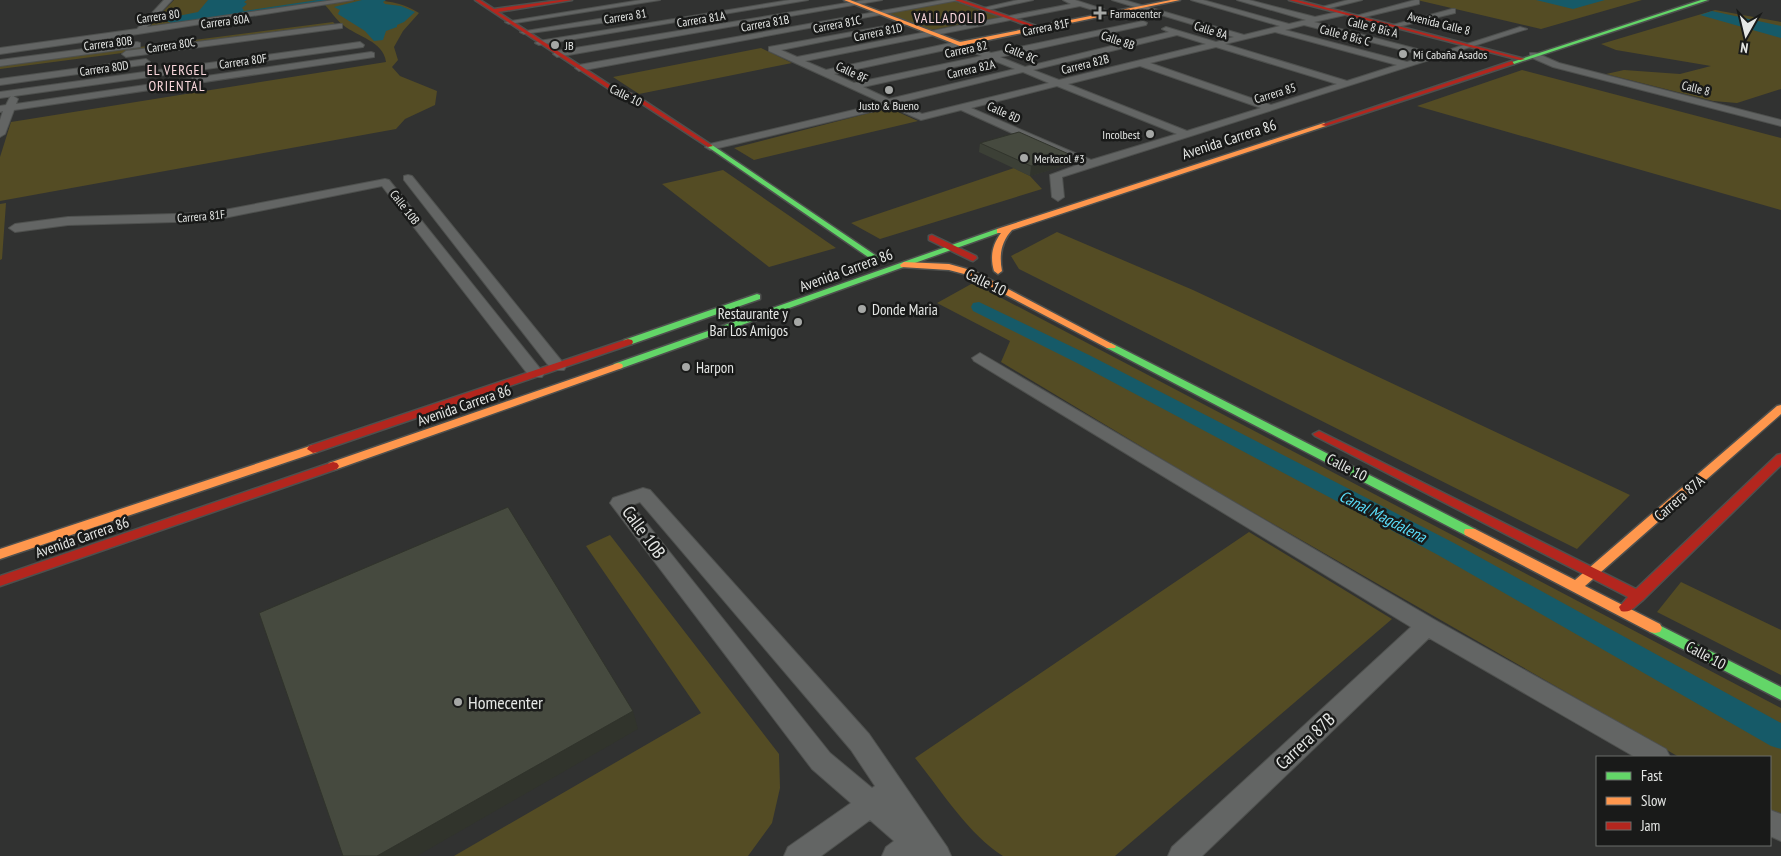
<svg xmlns="http://www.w3.org/2000/svg" width="1781" height="856" font-family="'PT Sans Narrow',sans-serif">
<rect width="100%" height="100%" fill="#313231"/>
<path fill="#544c24" d="M174 0H343L153 27 151 26 153 22Z
M355 0C379 0 399 0 419 13L403 31 394 47 398 60 392 67 400 76 437 91 435 105 405 119 396 129 0 201V157L11 122 386 62C383 41 358 37 343 25 336 20 331 11 325 5Z
M1417 0H1642L1541 29Z
M954 1 1001 17 931 30 887 13Z
M1715 10 1781 22V89L1737 103 1713 101 1606 74 1624 70 1680 74 1711 66 1616 50 1601 44Z
M333 22 336 25 0 69V65Z
M761 48 792 63 639 94 613 77Z
M1522 70 1781 138V210L1417 106Z
M889 108 918 121 754 160 734 148Z
M1014 168 1030 176 1042 189 880 239 851 223Z
M723 170 836 248 769 267 662 184Z
M6 203 2 259 0 260V204Z
M1057 232 1193 290 1630 495 1577 549 1019 269 1011 256Z
M973 283 1781 708V817L1770 810V757H1679L1202 483 1001 362 1010 341 937 303Z
M1249 532 1392 619 1115 856H1003C967 833 942 791 915 758Z
M610 535 779 754 780 788 772 823 748 856H454L701 713 586 546Z
M1681 582 1781 630V675L1657 612Z"/>
<path fill="#165a68" d="M208 0H247L244 2 247 4 242 8 244 10 235 16 171 23 163 19 198 12Z
M362 0H386L383 2 385 4 401 6 415 12 404 22 397 25V27L386 31 383 40 374 41 365 31 338 14 340 10 334 7Z
M1536 0H1605L1573 9Z
M1712 11 1781 26V38L1700 15Z"/>
<g fill="none" stroke-linecap="round" stroke-linejoin="round">
<path stroke="#165a68" stroke-width="2.5" d="M232 14 326 0"/>
<path fill="#165a68" fill-rule="evenodd" d="M979 302 1089 355 1454 543 1781 723V749L1771 746 1438 555 1077 363 973 311 971 307 973 303Z"/>
<g stroke="#4e504e" stroke-width="2">
<path id="street" d="M164 0H172L147 27 334 0H353L138 34 0 54V48L137 29Z
M641 0H660L509 24 505 22Z
M790 0H808L539 45 535 43 539 41Z
M865 0H882L557 57 553 54 557 51Z
M943 0H959L579 71 575 68 579 65Z
M1018 0H1033L983 11 979 9Z
M1063 0H1075L1130 18 1126 20 1080 6 805 61 826 70 960 41 991 53 1143 21 1147 23 1146 25 1000 57 1025 67 1169 32 1162 29 1166 27 1216 42 1234 37 1112 0H1124L1244 35 1280 26 1191 0H1203L1289 24 1306 20 1237 0H1249L1315 17 1342 11 1346 13 1345 15 1314 22 1436 54 1520 27 1527 29 1062 177 1064 197 1058 201 1052 197 1050 175 1080 164 961 110 921 120 891 107 710 150 705 147 710 144 883 103 769 51V47L907 22 911 24 781 50 797 57 1071 4ZM1304 25 1426 56 1407 62 1285 30ZM1275 32 1397 65 1347 81 1225 44ZM1177 35 1206 44 1059 80 1033 70ZM959 47 982 56 854 83 834 74ZM1216 47 1337 84 1271 105 1150 63ZM990 59 1015 69 889 99 863 87ZM1140 66 1261 108 1187 131 1068 84ZM1023 72 1049 83 922 114 898 103ZM1057 86 1177 134 1091 160 971 108Z
M1348 0H1362L1326 9 1322 7Z
M1415 0H1419V4L1356 19 1352 17Z
M1452 9H1455V13L1393 28 1389 26Z
M605 18 609 20 608 22 524 34 520 32Z
M339 24H342V28L126 57 122 54 126 51Z
M137 42 140 43V47L0 66V60Z
M360 42 364 45 363 47 0 98V92Z
M371 52 374 53V57L14 110 5 134 0 137V120L3 111 0 112V106L6 105 10 97 13 96 18 99 16 104Z
M1530 53H1536L1559 63 1781 120V126L1553 67 1530 57Z
M146 59 150 62 149 64 0 85V79Z
M408 175 412 176 564 364 566 367 564 370H552L404 180V176Z
M385 179 389 180 542 371 544 374 542 377H530L382 186 209 221 68 225 15 232 9 228 15 224 68 217 209 213Z
M980 353 1435 620 1666 749 1670 757H1635L1429 638 1202 856H1168L1172 847 1411 627 974 361 972 358Z
M643 488 650 490 869 734 947 847 951 856H882L886 847 894 841 870 820 821 856H784L788 847 851 803 812 769 610 503 613 498ZM640 502 851 750 875 786 872 788 830 753 632 505Z
M1770 810 1781 814V841L1770 836Z"/>
</g>
<g stroke="#4e504e" stroke-width="3">
<path id="fast" d="M1701 0H1708L1514 64 1509 63Z
M708 145H712L878 257 877 259H871L708 147Z
M997 229 1004 231 622 368 618 369 613 366 614 364Z
M757 294 760 295V299L632 344H624L623 342 624 340Z
M1111 343 1475 529 1476 532 1475 535H1465L1107 348 1106 346Z
M1655 623 1781 687V700L1650 632 1648 628 1650 624Z"/>
</g>
<g stroke="#4e504e" stroke-width="3">
<path id="slow" d="M844 0H850L960 42 1171 0H1180L960 46Z
M1324 123 1327 125 1326 126 1012 230C1001 242 999 255 1002 271L998 274 994 271C990 257 992 245 1001 233H997V229Z
M904 262 949 264 974 271 1116 346 1115 348H1107L968 275 949 270 901 267 900 265Z
M618 363 622 364 623 366 622 368 337 469 333 470 327 466 329 463Z
M1781 405V414L1585 586 1660 624 1662 628 1660 632 1655 633 1650 632 1465 535 1464 532 1465 529H1475L1575 580 1777 406Z
M313 445 317 446 319 449 317 452 0 559V549Z"/>
</g>
<g stroke="#4e504e" stroke-width="3">
<path id="jam" d="M475 0H480L494 9 560 0H572L498 12 613 87 637 96 713 146 708 147 633 98 609 89Z
M955 0H962L1042 28 1037 29Z
M1289 0H1297L1525 59 1520 60Z
M1512 61 1514 64 1326 126 1321 125Z
M932 235 976 256 977 258 973 261 970 260 929 240V236Z
M628 339 632 340 633 342 632 344 317 452 313 453 307 449 309 446Z
M1319 431 1636 589 1777 455 1781 454V465L1643 600C1636 605 1631 614 1621 611L1619 607 1628 597 1315 436 1313 434Z
M333 462 337 463 339 466 337 469 0 586V576Z"/>
</g>
<use href="#street" fill="#636564" fill-rule="evenodd"/>
<use href="#fast" fill="#63d668" fill-rule="evenodd"/>
<use href="#slow" fill="#ff974d" fill-rule="evenodd"/>
<use href="#jam" fill="#b3261e" fill-rule="evenodd"/>
</g>
<path fill="#3c4036" d="M980 143 1071 155 1070 164 1030 176 979 152Z"/>
<path fill="#31342c" d="M1071 155 1070 164 1030 176 1031 166Z
M633 711 638 729 417 856H377Z"/>
<path fill="#464a3f" stroke="#31342c" d="M1019 132 1071 155 1031 166 980 143Z
M508 507 633 711 377 856H343L259 613Z"/>
<g fill="#a6a8a6" stroke="#191a19" stroke-width="2">
<path d="M1097.5 5.5h5v5h5v5h-5v5h-5v-5h-5v-5h5z"/>
<circle cx="555" cy="45" r="5"/>
<circle cx="1403" cy="54" r="5"/>
<circle cx="889" cy="90" r="5"/>
<circle cx="1150" cy="134" r="5"/>
<circle cx="1024" cy="158" r="5"/>
<circle cx="862" cy="309" r="5"/>
<circle cx="798" cy="322" r="5"/>
<circle cx="686" cy="367" r="5"/>
<circle cx="458" cy="702" r="5"/>
</g>
<g text-anchor="middle" dominant-baseline="central" stroke-width="5" stroke-linejoin="round" paint-order="stroke">
<g font-size="12" fill="#e5e7e5" stroke="#191a19" text-anchor="start">
<text x="1110" y="13">Farmacenter</text>
<text x="565" y="45">JB</text>
<text x="1413" y="54">Mi Cabaña Asados</text>
<text x="889" y="105" text-anchor="middle">Justo &amp; Bueno</text>
<text x="1140" y="134" text-anchor="end">Incolbest</text>
<text x="1034" y="158">Merkacol #3</text>
</g>
<g font-size="12" fill="#e5e7e5" stroke="#191a19">
<text transform="translate(158 16) rotate(-8)">Carrera 80</text>
<text transform="translate(625 16) rotate(-9)">Carrera 81</text>
<text transform="translate(701 19) rotate(-9)">Carrera 81A</text>
<text transform="translate(225 21) rotate(-7)">Carrera 80A</text>
<text transform="translate(765 23) rotate(-10)">Carrera 81B</text>
<text transform="translate(1439 23) rotate(14)">Avenida Calle 8</text>
<text transform="translate(837 24) rotate(-11)">Carrera 81C</text>
<text transform="translate(1046 27) rotate(-11)">Carrera 81F</text>
<text transform="translate(1373 27) rotate(14)">Calle 8 Bis A</text>
<text transform="translate(1211 30) rotate(17)">Calle 8A</text>
<text transform="translate(878 32) rotate(-12)">Carrera 81D</text>
<text transform="translate(1345 35) rotate(15)">Calle 8 Bis C</text>
<text transform="translate(1118 40) rotate(19)">Calle 8B</text>
<text transform="translate(108 43) rotate(-7)">Carrera 80B</text>
<text transform="translate(171 45) rotate(-8)">Carrera 80C</text>
<text transform="translate(966 49) rotate(-12)">Carrera 82</text>
<text transform="translate(1021 53) rotate(23)">Calle 8C</text>
<text transform="translate(243 61) rotate(-8)">Carrera 80F</text>
<text transform="translate(1085 64) rotate(-14)">Carrera 82B</text>
<text transform="translate(104 68) rotate(-8)">Carrera 80D</text>
<text transform="translate(971 69) rotate(-13)">Carrera 82A</text>
<text transform="translate(852 72) rotate(25)">Calle 8F</text>
<text transform="translate(1696 88) rotate(14)">Calle 8</text>
<text transform="translate(1275 93) rotate(-17)">Carrera 85</text>
<text transform="translate(626 95) rotate(26)">Calle 10</text>
<text transform="translate(1004 112) rotate(24)">Calle 8D</text>
<text transform="translate(405 207) rotate(52)">Calle 10B</text>
<text transform="translate(201 216) rotate(-5)">Carrera 81F</text>
</g>
<g font-size="14" letter-spacing="1" fill="#fbd8dd" stroke="#191a19">
<text x="950" y="18">VALLADOLID</text>
<text x="177" y="70">EL VERGEL<tspan x="177" dy="16">ORIENTAL</tspan></text>
</g>
<g font-size="15" fill="#e5e7e5" stroke="#191a19">
<text transform="translate(1229 139) rotate(-18)">Avenida Carrera 86</text>
<text transform="translate(846 270) rotate(-20)">Avenida Carrera 86</text>
<text transform="translate(986 282) rotate(26)">Calle 10</text>
<text transform="translate(464 405) rotate(-19)">Avenida Carrera 86</text>
<text transform="translate(1347 467) rotate(27)">Calle 10</text>
<text transform="translate(1679 498) rotate(-41)">Carrera 87A</text>
<text transform="translate(82 537) rotate(-19)">Avenida Carrera 86</text>
<text transform="translate(1706 655) rotate(28)">Calle 10</text>
</g>
<g font-size="15" fill="#e5e7e5" stroke="#191a19" text-anchor="start">
<text x="872" y="309">Donde Maria</text>
<text x="788" y="313" text-anchor="end">Restaurante y<tspan x="788" dy="17">Bar Los Amigos</tspan></text>
<text x="696" y="367">Harpon</text>
</g>
<g font-size="16" font-style="italic" fill="#5adefb" stroke="#191a19">
<text transform="translate(1383 516) rotate(27)">Canal Magdalena</text>
</g>
<g font-size="18" fill="#e5e7e5" stroke="#191a19">
<text transform="translate(644 532) rotate(54)">Calle 10B</text>
<text transform="translate(1305 741) rotate(-43)">Carrera 87B</text>
</g>
<g font-size="18" fill="#e5e7e5" stroke="#191a19" text-anchor="start">
<text x="468" y="702">Homecenter</text>
</g>
</g>
<rect x="1596" y="756" width="175" height="90" fill="#191a19" stroke="#6b6c6b"/>
<rect x="1606" y="772" width="25" height="8" fill="#63d668" stroke="#6b6c6b"/>
<text x="1641" y="781" font-size="15" fill="#e5e7e5">Fast</text>
<rect x="1606" y="797" width="25" height="8" fill="#ff974d" stroke="#6b6c6b"/>
<text x="1641" y="806" font-size="15" fill="#e5e7e5">Slow</text>
<rect x="1606" y="822" width="25" height="8" fill="#b3261e" stroke="#6b6c6b"/>
<text x="1641" y="831" font-size="15" fill="#e5e7e5">Jam</text>
<g transform="translate(1746 35) rotate(188)" stroke="#191a19" stroke-width="4" paint-order="stroke">
<path d="M0-4L9 19L0 12L-9 19Z" fill="#e5e7e5"/>
<text y="-8" font-size="14" font-weight="bold" text-anchor="middle" fill="#e5e7e5">N</text>
</g>
</svg>
